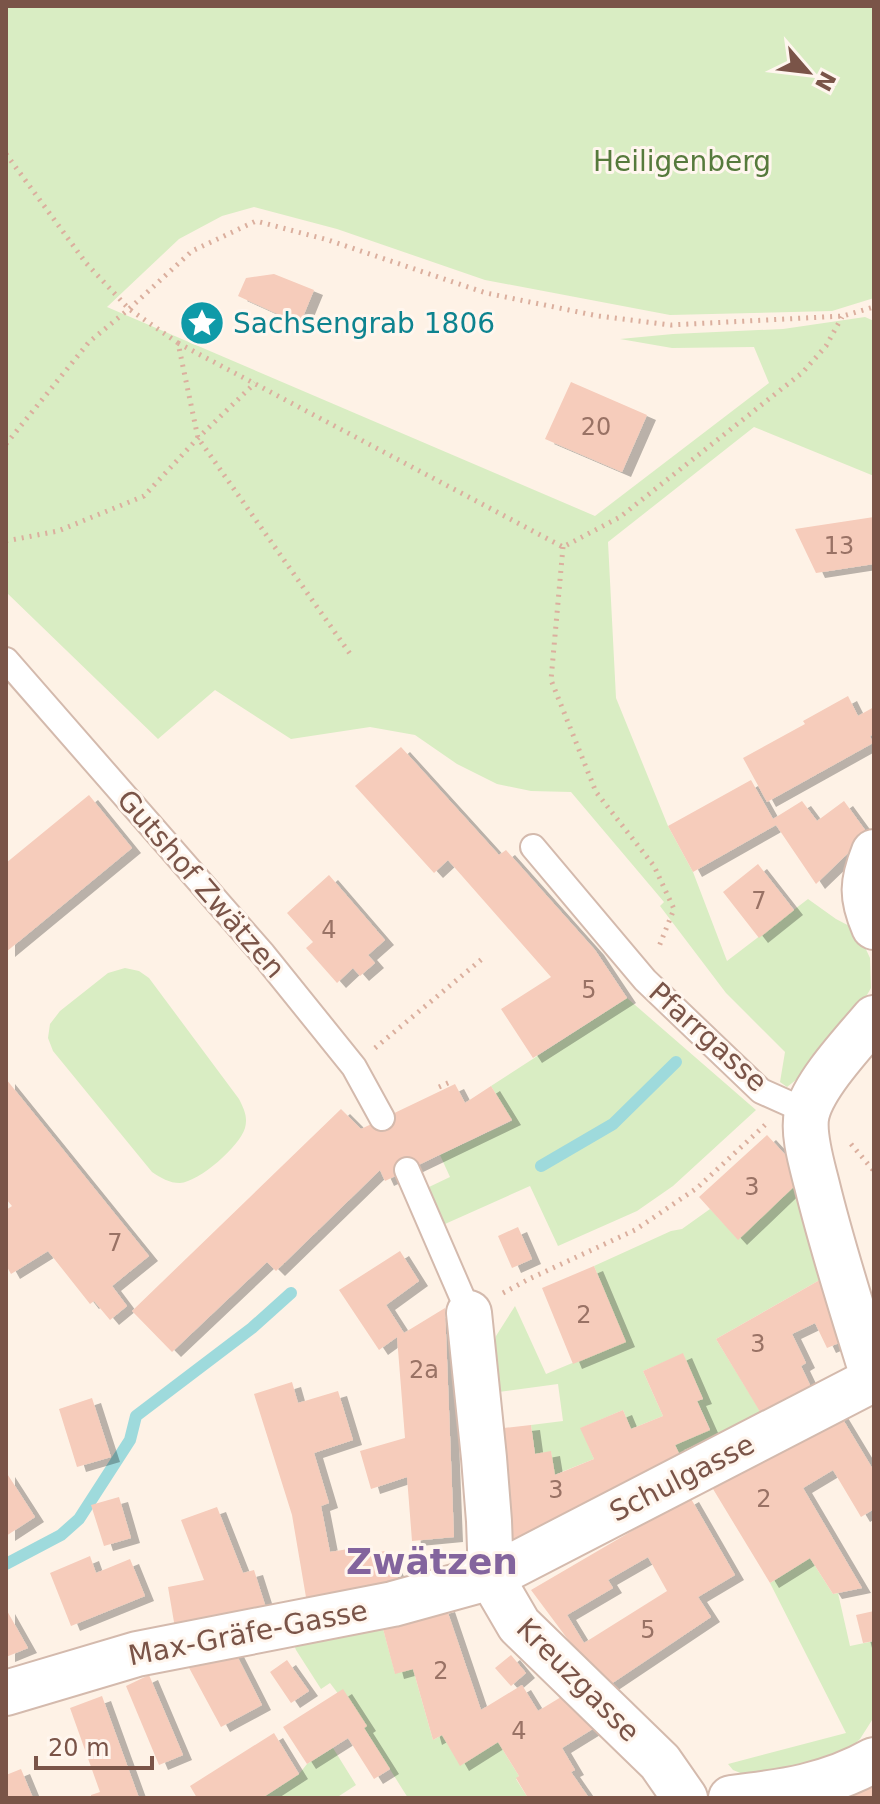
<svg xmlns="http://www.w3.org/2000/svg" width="880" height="1804" font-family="'DejaVu Sans',sans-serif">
<defs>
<filter id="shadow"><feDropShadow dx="9" dy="5" stdDeviation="0" flood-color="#0004"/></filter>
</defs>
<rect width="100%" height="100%" fill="#fef2e6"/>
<path fill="#d9edc3" d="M6 6H874V298L832 311 670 315 485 280 337 229 254 207 222 216 179 239 107 307 595 516 769 383 754 347 672 348 620 339 673 334 783 329 865 317 874 321V476L754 427 608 542 616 698 668 826 693 872 727 961 808 899 836 919 857 930 870 958 871 988 852 1021 824 1058 787 1087 780 1082 785 1052 726 993 660 906 664 902 571 792 531 791 497 784 457 764 415 735 370 727 291 739 215 690 158 739 6 592Z
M125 968 139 971 149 978 239 1099C244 1109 248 1117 245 1128 240 1146 199 1182 180 1183 169 1183 161 1178 152 1172L53 1051 48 1038 50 1024 60 1011 108 973Z
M627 998 756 1110 673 1186 637 1211 558 1246 530 1186 445 1224 429 1187 450 1177 440 1155 512 1121 491 1086Z
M805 1176 825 1277 716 1339 762 1414 683 1462 675 1445 710 1429 697 1401 703 1399 683 1354 643 1371 663 1416 631 1429 623 1410 581 1428 594 1459 554 1475 551 1452 535 1454 531 1425 563 1421 558 1384 491 1393 489 1368 496 1336 515 1306 546 1374 625 1341 594 1266 671 1231 682 1229 710 1209 738 1239Z
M810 1558 833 1594 838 1593 850 1646 874 1641V1717L860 1739 849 1749 823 1761 785 1770 743 1774 733 1770 728 1764 846 1733 770 1583Z
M382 1625 395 1673 413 1669 433 1740 442 1735 461 1765 498 1742 519 1776 516 1779 528 1798H408L364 1728 330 1683 321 1689 296 1650 291 1636Z
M333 1748 356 1785 336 1798H262L299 1774 307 1764Z"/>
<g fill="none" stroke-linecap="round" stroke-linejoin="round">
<path stroke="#9edadc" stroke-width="12" d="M541 1166 613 1124 676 1062
M6 1564 61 1535 79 1519 130 1440 136 1416 252 1328 291 1293"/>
</g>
<path fill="#f6ccbb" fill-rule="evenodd" filter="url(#shadow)" d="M274 274 314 290 300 324 238 296 246 278Z
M571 382 647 415 622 472 545 439Z
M874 517V564L816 573 795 529Z
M848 696 858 716 874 707V734L870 736 873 743 767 802 743 758 805 724 803 721Z
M401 747 499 855 506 850 595 950 627 998 533 1058 501 1009 551 977 448 860 434 873 355 786Z
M751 780 773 819 802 801 817 821 844 801 868 834 816 884 776 825 693 872 668 826Z
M89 795 132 848 6 952V863Z
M758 864 794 910 759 938 723 892Z
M329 875 385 940 368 955 375 963 360 976 353 968 337 983 306 948 313 942 287 913Z
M6 1079 149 1256 112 1286 127 1306 110 1320 94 1301 90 1304 48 1251 11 1274 6 1265V1210L12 1206 6 1199Z
M455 1084 465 1103 491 1086 512 1120 385 1181 380 1170 276 1271 267 1262 172 1352 132 1311 341 1109 361 1129Z
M767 1135 805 1176 738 1240 699 1197Z
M518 1227 532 1259 512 1268 498 1236Z
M400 1251 419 1281 386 1305 404 1333 445 1308 454 1537 412 1541 407 1477 371 1489 360 1451 405 1438 397 1337 379 1350 339 1290Z
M594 1266 626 1342 573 1364 542 1288Z
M825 1277 846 1340 827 1348 815 1323 792 1334 806 1363 801 1366 811 1387 762 1415 716 1339Z
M683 1353 703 1399 697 1401 710 1430 675 1445 683 1462 515 1553 495 1429 531 1425 535 1454 551 1451 555 1475 594 1459 580 1428 623 1410 631 1429 663 1416 643 1371Z
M292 1382 298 1403 338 1391 353 1440 314 1453 329 1503 321 1506 330 1552 366 1546 367 1554 385 1551 403 1588 307 1603 292 1515 254 1394Z
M92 1398 111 1457 77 1467 59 1409Z
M836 1408 874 1471V1509L861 1517 833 1470 803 1488 862 1588 833 1594 810 1558 770 1583 710 1484Z
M6 1472 35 1517 6 1536Z
M119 1497 131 1538 104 1546 91 1505Z
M690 1497 735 1575 698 1597 711 1617 602 1690 575 1649 531 1590ZM648 1557 667 1591 584 1643 567 1615 613 1588 608 1580Z
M217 1507 243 1573 254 1570 267 1611 175 1628 168 1587 204 1580 181 1520Z
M90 1556 96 1573 130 1559 145 1596 71 1626 50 1573Z
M446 1607 481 1710 522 1685 538 1711 566 1694 596 1727 562 1748 575 1770 571 1772 589 1798H528L516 1778 519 1776 498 1742 460 1766 442 1735 433 1740 413 1669 395 1674 382 1625Z
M6 1609 28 1648 6 1657Z
M874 1611V1641L863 1643 856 1615Z
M232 1646 262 1705 221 1727 187 1664Z
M511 1655 526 1673 511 1686 495 1668Z
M287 1660 309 1691 291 1703 270 1672Z
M149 1675 183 1755 159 1765 126 1686Z
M343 1689 367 1726 364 1728 390 1769 374 1779 348 1738 307 1764 283 1727Z
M102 1696 139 1798H91V1795L100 1792 70 1708Z
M274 1733 299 1774 262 1798H197L190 1786Z
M21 1769 33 1798H6V1775Z
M874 1785V1798H838Z"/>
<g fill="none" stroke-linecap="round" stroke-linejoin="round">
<g stroke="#d4baad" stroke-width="28">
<path id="lane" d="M6 660 263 954 354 1067 382 1118
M533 847 645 980 761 1091 808 1112
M407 1170 469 1313"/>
</g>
<g stroke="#d4baad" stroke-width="48">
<path id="street" d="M874 852C862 882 861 897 874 927
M874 1018C854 1042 815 1083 807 1113 802 1133 812 1165 817 1185 833 1251 854 1315 874 1380
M469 1313 484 1458 489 1521 491 1577 519 1625 660 1762 685 1798
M6 1693 137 1654 393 1604 491 1577 874 1379
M731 1798C783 1792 828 1786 874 1760"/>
</g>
<path stroke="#dbaf9e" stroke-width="5" stroke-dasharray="2 6" stroke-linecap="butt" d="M6 154 86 263 129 309 178 343 198 438 353 658
M178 343 563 547 620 517 803 372 826 346 842 317
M6 444 89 342 129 309 192 251 256 221 328 240 486 293 598 316 671 325 843 316 874 307
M6 541 58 531 144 496 198 438 255 383
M563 547 551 680 596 792 654 866 674 909 658 949
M375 1048 482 959
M439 1087 450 1082
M851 1144 874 1171
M503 1293 529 1279 635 1230 697 1188 765 1125"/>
<use href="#lane" stroke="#fff" stroke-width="24"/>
<use href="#street" stroke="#fff" stroke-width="44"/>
</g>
<defs>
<g id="sight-disc" transform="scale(2.3)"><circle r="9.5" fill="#0f9aa8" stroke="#fff6ee"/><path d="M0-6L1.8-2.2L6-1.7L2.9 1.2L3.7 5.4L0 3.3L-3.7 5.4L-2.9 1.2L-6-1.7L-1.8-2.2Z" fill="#fff"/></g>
</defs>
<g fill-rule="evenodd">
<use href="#sight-disc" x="202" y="323"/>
</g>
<g text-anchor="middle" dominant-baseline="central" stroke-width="6" stroke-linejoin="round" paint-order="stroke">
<g font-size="24" fill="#997265">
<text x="596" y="427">20</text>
<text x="839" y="546">13</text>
<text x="759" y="901">7</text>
<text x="329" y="930">4</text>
<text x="589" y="990">5</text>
<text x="752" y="1187">3</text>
<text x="115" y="1243">7</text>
<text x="584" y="1315">2</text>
<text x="758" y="1344">3</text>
<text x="424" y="1370">2a</text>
<text x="556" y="1490">3</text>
<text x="764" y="1499">2</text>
<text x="648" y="1630">5</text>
<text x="441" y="1671">2</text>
<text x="519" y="1731">4</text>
</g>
<g font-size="28" fill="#567a3c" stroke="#fff6ee">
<text x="682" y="161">Heiligenberg</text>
</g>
<g font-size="28" fill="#0d838f" stroke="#fff6ee" text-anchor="start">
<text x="233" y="323">Sachsengrab 1806</text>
</g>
<g font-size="28" fill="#7a5448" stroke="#fff6ee">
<text transform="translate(201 884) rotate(49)">Gutshof Zwätzen</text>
<text transform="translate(708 1037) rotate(42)">Pfarrgasse</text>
<text transform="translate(682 1478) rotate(-27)">Schulgasse</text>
<text transform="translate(248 1633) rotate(-11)">Max-Gräfe-Gasse</text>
<text transform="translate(578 1680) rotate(45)">Kreuzgasse</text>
</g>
<g font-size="36" font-weight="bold" fill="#83649d" stroke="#fff6ee">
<text x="432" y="1561">Zwätzen</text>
</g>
</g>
<rect width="880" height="1804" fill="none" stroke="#7a5448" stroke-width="16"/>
<g transform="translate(808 72) rotate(118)" stroke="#fff6ee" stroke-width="6" paint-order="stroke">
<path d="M0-6L14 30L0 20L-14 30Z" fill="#7a5448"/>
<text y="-12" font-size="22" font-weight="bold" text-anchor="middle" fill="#7a5448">N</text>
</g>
<path d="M36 1756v12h116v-12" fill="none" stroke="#7a5448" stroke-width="4"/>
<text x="48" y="1756" font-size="24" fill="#7a5448" stroke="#fff6ee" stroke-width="6" paint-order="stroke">20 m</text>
</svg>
